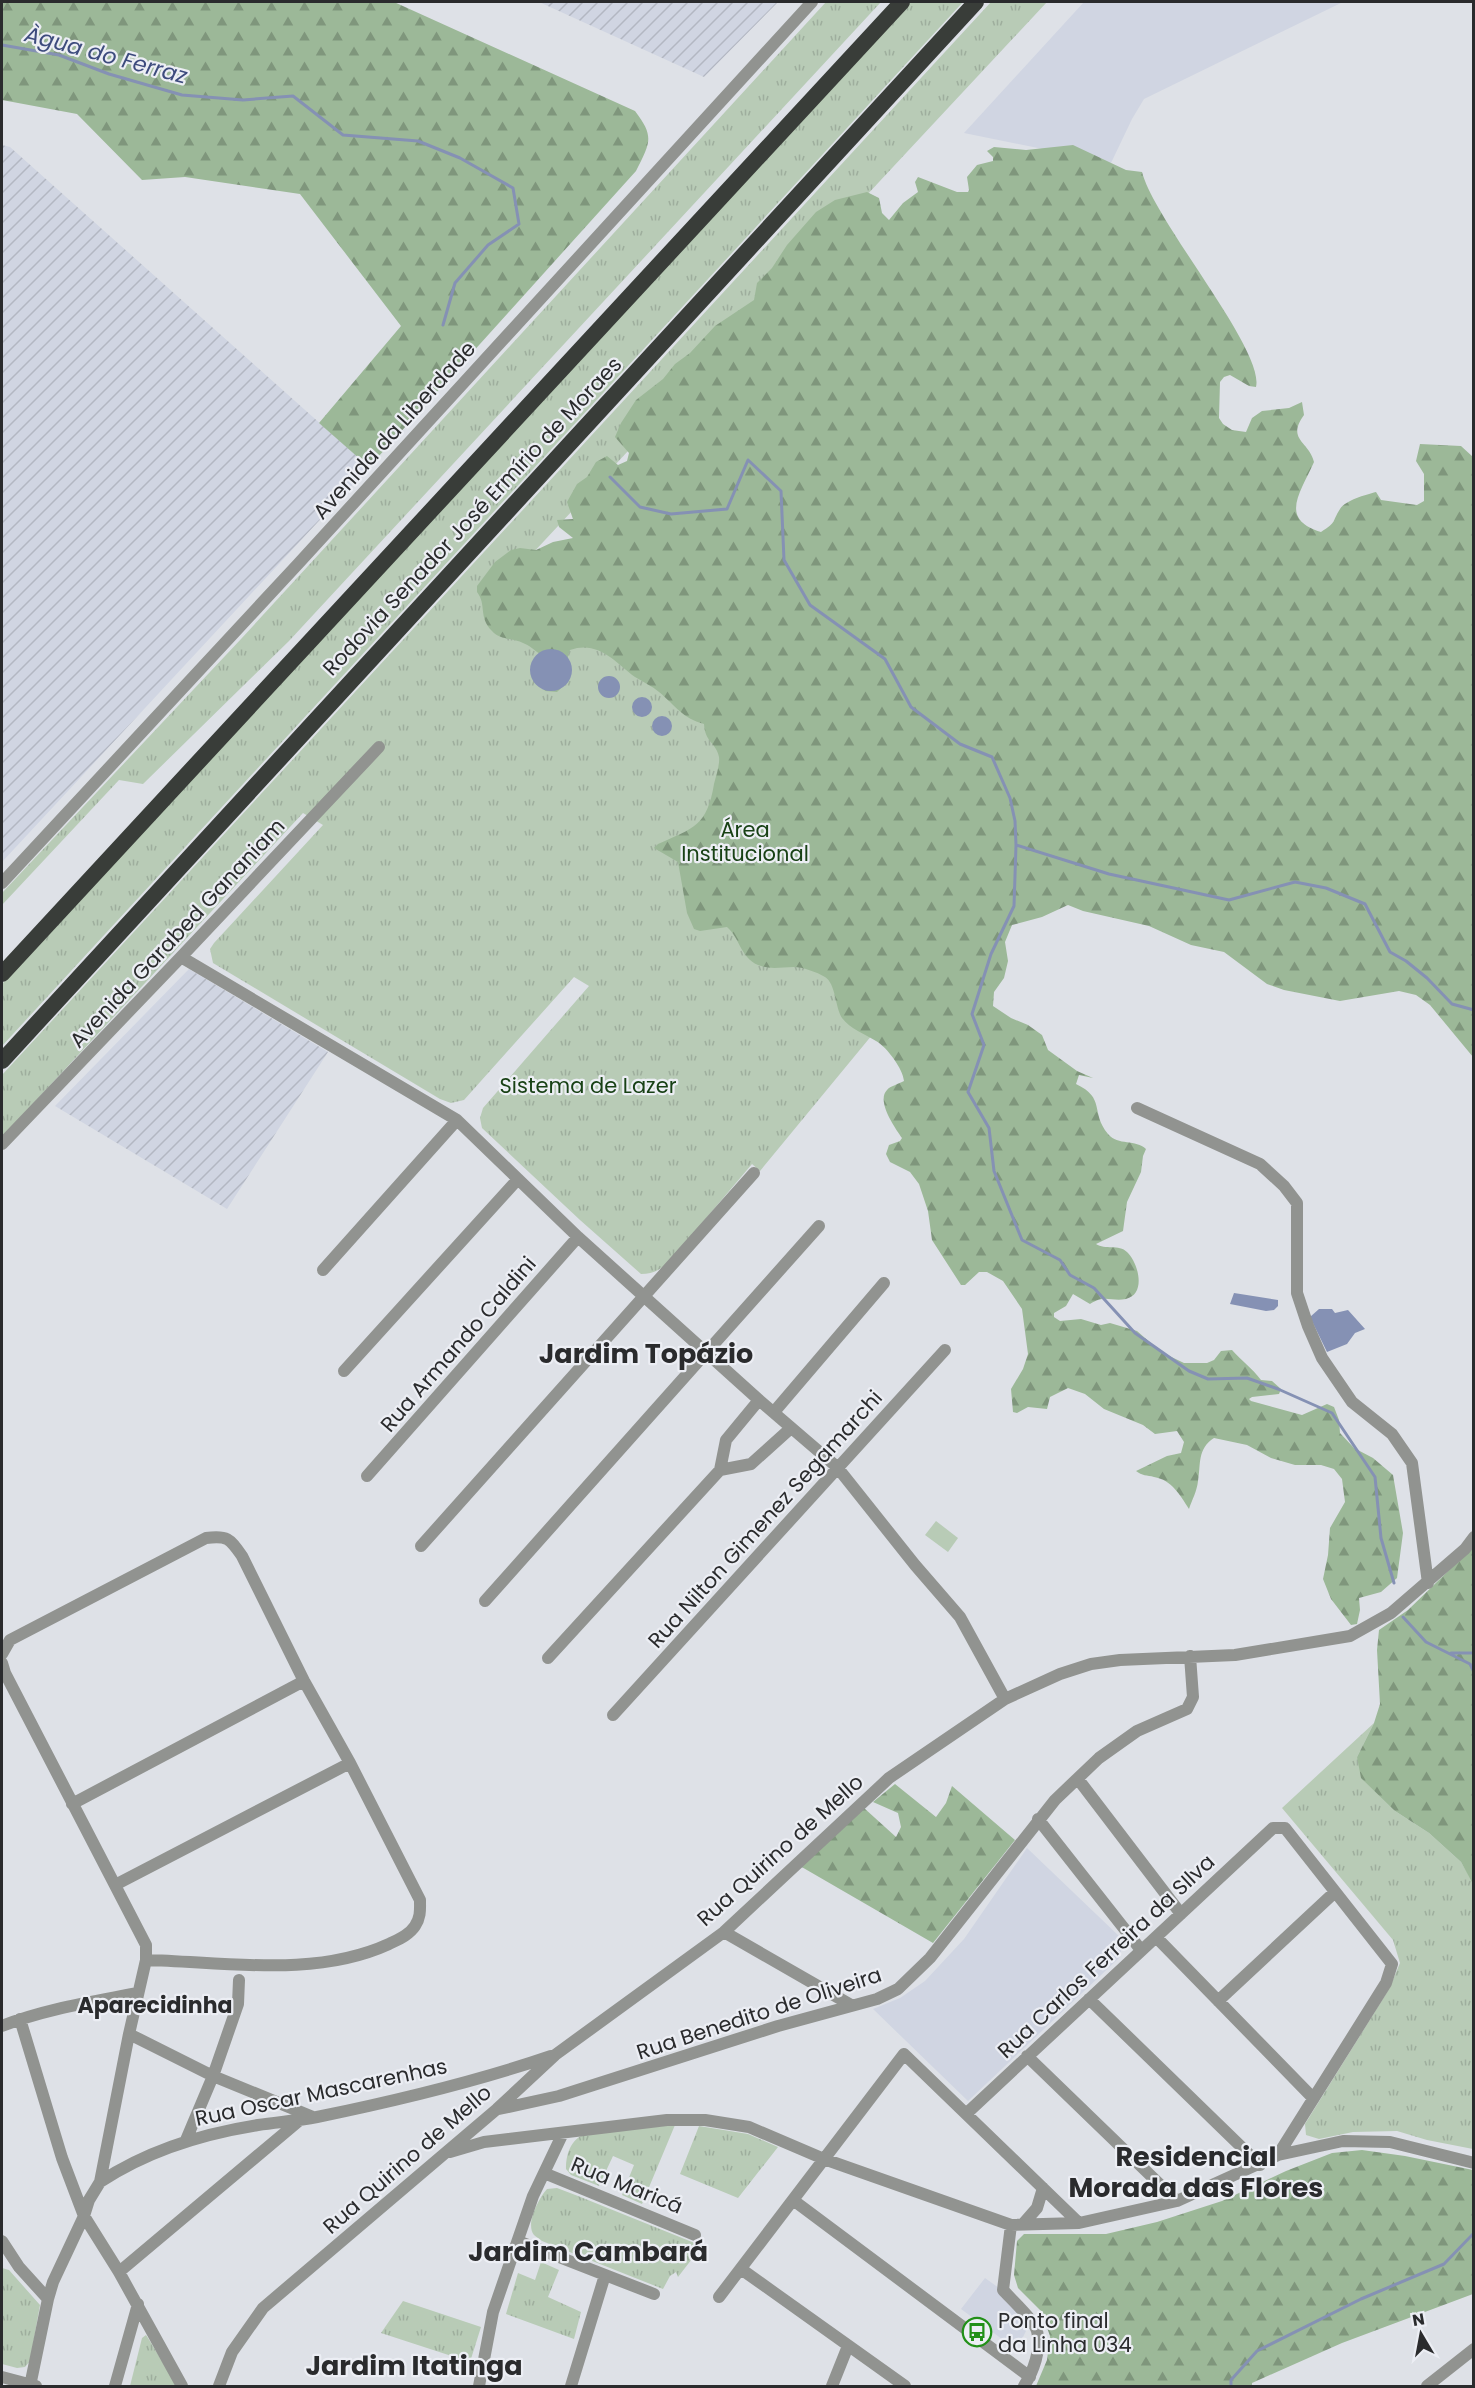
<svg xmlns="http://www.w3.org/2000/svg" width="1475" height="2388" font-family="Poppins,sans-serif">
<defs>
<pattern id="industrial-furrows" width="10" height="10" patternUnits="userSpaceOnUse" patternTransform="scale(1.5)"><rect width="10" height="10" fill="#d0d5e2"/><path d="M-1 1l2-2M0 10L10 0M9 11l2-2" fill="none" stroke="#b3b7c2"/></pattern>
<pattern id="grass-tufts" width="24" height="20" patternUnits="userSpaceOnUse" patternTransform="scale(1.5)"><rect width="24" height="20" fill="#b8cbb6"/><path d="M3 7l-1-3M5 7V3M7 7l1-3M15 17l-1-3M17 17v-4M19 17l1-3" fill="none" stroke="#9eae9d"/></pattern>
<pattern id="forest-firs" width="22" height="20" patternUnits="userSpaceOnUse" patternTransform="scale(1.5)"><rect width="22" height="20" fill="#9cb898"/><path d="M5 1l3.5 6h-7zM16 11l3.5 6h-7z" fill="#7f967c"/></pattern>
</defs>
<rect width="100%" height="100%" fill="#dee1e7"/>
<path fill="#d0d5e2" d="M1084 2H1343L1144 99 1132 119 1111 163 964 133Z
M1027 1848 1120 1937 1122 1948 1119 1958 968 2101 873 2009 900 1998 925 1981 964 1939Z
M985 2278 999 2288 1028 2321V2327L1023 2337 1015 2342H1006L961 2309Z"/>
<path fill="url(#industrial-furrows)" d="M539 2H778L704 77Z
M2 145 10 147 369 467 2 862Z
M189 969 328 1052 227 1209 55 1106Z"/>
<path fill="url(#grass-tufts)" d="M826 2H881L289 641 143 784 119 780 2 905V893L241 639Z
M908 2H963L2 1046V984Z
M991 2H1047L531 555 1013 864 760 1171 752 1164 669 1262C660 1270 653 1274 641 1274L580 1220 482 1128 480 1118 483 1108 589 986 574 977 464 1100 451 1103 440 1099 213 963 210 949 214 943 323 825 303 813 2 1137V1075Z
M1374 1723 1357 1757 1395 1811 1429 1833 1461 1862 1474 1884 1473 2149 1427 2140 1397 2131 1353 2132 1319 2139 1306 2135 1305 2124 1389 1989 1400 1963 1393 1940 1282 1808Z
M675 2125 642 2204 622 2195 634 2165 613 2156 599 2186 571 2175 566 2169C566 2151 572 2138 589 2132Z
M699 2126 748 2134 778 2147 738 2198 680 2174Z
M557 2188 578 2196 702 2246 678 2277 676 2272 670 2276 663 2289 542 2241C540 2239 536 2237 534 2235 525 2224 539 2198 547 2189Z
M541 2262 559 2270 548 2297 581 2312 574 2339 506 2314 518 2273 535 2280Z
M2 2268 9 2270 40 2305 30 2361 25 2367 17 2368 2 2364Z
M403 2301 481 2327 470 2362 381 2333Z
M146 2335 148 2338 177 2386H130L142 2338Z"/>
<path fill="url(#forest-firs)" d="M2 2H394L635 111C655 137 650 143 636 171L369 467 319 423 401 326 300 194 185 177 142 180 77 114 2 100Z
M1073 145 1126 170 1142 172C1155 222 1265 350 1256 387L1249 386 1230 375 1224 377 1220 382 1219 418 1223 424 1232 430 1246 432 1252 418 1262 411 1289 408 1302 402 1304 415C1286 440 1309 441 1314 462 1301 492 1278 519 1321 532 1338 521 1331 523 1340 509 1346 500 1365 495 1376 492L1381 500 1417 505 1424 501V474L1416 461 1420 444 1461 446 1473 457V1057L1430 1005 1416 995 1399 991 1340 1001 1284 990 1267 984 1224 952 1191 945 1149 926 1083 911 1068 905 1042 917 1012 925 1005 942 1008 961 1004 978 994 992 993 1006 1011 1018 1028 1025 1042 1035 1048 1050 1077 1071 1093 1078 1079 1075 1076 1084C1106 1098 1090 1112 1108 1134 1118 1146 1136 1139 1146 1149L1143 1156 1141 1172 1127 1202 1123 1231 1096 1244C1105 1250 1119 1244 1127 1252 1138 1262 1147 1294 1126 1299 1111 1302 1105 1294 1090 1304L1073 1294 1066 1306 1054 1313V1317L1060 1321 1081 1319 1101 1325 1110 1323 1137 1331 1161 1352 1184 1363H1207L1214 1360 1221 1351 1232 1350C1242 1361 1252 1368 1261 1380L1272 1381 1281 1389 1279 1394 1252 1397 1249 1399 1251 1401 1302 1415 1327 1404 1334 1407 1339 1420 1340 1433 1354 1448 1373 1458 1393 1475 1403 1533 1397 1578 1381 1592 1359 1598 1360 1610 1357 1624 1351 1625 1331 1599 1323 1579 1328 1555 1330 1528 1345 1502 1342 1479 1334 1469 1321 1465H1295L1271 1458 1247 1445 1214 1438C1197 1449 1201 1464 1198 1481 1197 1491 1192 1500 1189 1509 1180 1495 1172 1480 1154 1477 1147 1475 1142 1476 1136 1471L1167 1456 1181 1453 1184 1442 1177 1431 1155 1434 1143 1425 1104 1409 1085 1394 1068 1388 1050 1397 1047 1409 1028 1407 1017 1413 1013 1412 1011 1389 1023 1369 1028 1354 1022 1309 1003 1281 987 1272H979L965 1285H961L932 1240 928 1211 919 1184 910 1172 890 1162 886 1154 889 1145 900 1141 902 1138C895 1128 876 1101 887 1090 890 1086 899 1084 904 1081 903 1069 887 1047 876 1041 865 1034 850 1029 842 1018 835 1007 836 984 825 977 817 972 802 967 794 967 781 967 771 970 758 965 740 957 740 938 727 927L700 931 694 929 687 913 678 862 654 848 658 844C694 828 707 826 714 784 716 776 720 765 719 757 716 742 705 743 704 724 682 718 676 706 659 692 652 686 643 682 635 677 615 662 598 640 570 650 562 669 578 673 557 692L545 691 537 679 540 654C534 650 529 645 523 643 514 638 499 640 492 631 478 617 487 605 477 592V586L495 562 511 550 520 548 536 550 553 542 573 538 559 527 557 520 573 519 567 502 577 484 587 477 596 462 607 456 618 465 627 461 629 453 615 437 621 423 636 400 663 379 675 364 690 353 715 326 754 300 757 283 772 268 787 245 816 212 835 200 867 192 879 198 882 213 889 220 903 203 918 192 915 182 918 177 957 192H968L969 190 967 177 977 165 993 161V157L987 151 994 147 1026 150Z
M1473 1547V1884L1461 1862 1429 1833 1395 1811 1361 1778 1357 1757 1374 1723 1380 1704 1377 1650 1379 1630 1408 1610Z
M895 1784 936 1817 946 1803 952 1786 1015 1840 933 1943 800 1866 864 1808 896 1837 901 1827 898 1813 873 1802Z
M1362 2150 1405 2156 1473 2170V2294L1342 2343 1252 2383V2386H1036L1047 2360 1050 2336 1041 2311 1018 2288 1014 2275 1017 2241 1024 2234H1106L1157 2222 1222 2201 1286 2171 1332 2153Z"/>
<path fill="#b8cbb6" d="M936 1521 958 1538 948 1552 925 1535Z"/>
<path fill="#8591b4" d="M530 670a21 21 0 1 1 42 0a21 21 0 1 1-42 0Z
M598 687a11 11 0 1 1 22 0a11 11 0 1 1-22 0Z
M632 707a10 10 0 1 1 20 0a10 10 0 1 1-20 0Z
M652 726a10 10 0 1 1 20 0a10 10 0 1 1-20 0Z
M1234 1293 1278 1300V1306L1274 1310 1266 1311 1230 1304Z
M1319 1309H1332L1335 1313 1348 1310 1365 1329 1355 1333 1347 1344 1327 1352 1310 1317Z"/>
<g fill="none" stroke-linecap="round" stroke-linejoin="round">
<path stroke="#8591b4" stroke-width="3" d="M2 45 59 55 109 74 182 95 243 100 293 96 343 135 418 141 460 158 513 188 519 224 488 245 455 283 443 325
M610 477 640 507 671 514 727 509 748 460 781 491 784 560 810 605 885 659 911 707 960 744 992 757
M992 757 1010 798 1015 821 1016 845 1014 906 991 954 972 1014 984 1045 968 1092 989 1128 994 1171 1022 1240 1060 1260 1070 1275 1094 1288 1135 1333 1189 1371 1208 1379 1247 1378 1278 1389 1332 1413 1375 1477 1381 1538 1394 1583
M1016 845 1109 874 1229 900 1295 882 1326 888 1365 904 1390 952 1406 961 1427 978 1452 1004 1474 1010
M1403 1617 1426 1642 1470 1664 1474 1672
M1451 1653H1474
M1231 2386V2380L1257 2351 1361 2299 1444 2264 1474 2233"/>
<path stroke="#919390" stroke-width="12" d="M2 883 298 564 812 2
M181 957 457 1120 578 1237 759 1400 837 1467 915 1565 960 1617 1005 1699
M1137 1108 1260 1164 1284 1186 1297 1203V1293L1308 1326 1322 1358 1352 1402 1392 1434 1412 1463 1428 1583
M2 1144 181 957 379 747
M323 1270 457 1120
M344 1371 518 1179
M774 1412 884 1283
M720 1470 751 1464 791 1428
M367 1476 578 1237
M421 1546 754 1173
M485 1601 819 1226
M2 1654 10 1640 206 1538C228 1535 230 1539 242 1556L304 1681 350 1763 420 1900C420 1909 421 1917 415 1926 409 1935 399 1939 389 1944 315 1978 226 1962 146 1960
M548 1658 720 1470 726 1440 759 1400
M2 1663 5 1673 146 1945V1960L129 2034 100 2182 89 2200 84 2216 53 2282 48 2299 30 2386
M613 1715 945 1350
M1078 1779 1181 1914
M72 1804 304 1681
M1038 1819 1141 1950
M115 1885 350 1763
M724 1932 851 2005
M1156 1937 1313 2098
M1089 1999 1260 2165
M1218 2001 1335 1892
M20 2019 62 2158 84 2216 119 2272 182 2386
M2 2026C45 2009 92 2002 138 1993
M129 2034 213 2076 313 2117
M1027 2056 1177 2201
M499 2109 559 2096 778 2026 877 1999 898 1989 930 1958 1055 1800 1099 1758 1137 1731 1187 1709 1193 1697 1190 1656
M966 2114 1273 1828H1285L1392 1964 1386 1983 1278 2155
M186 2140 213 2076 238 2004 239 1980
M450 2152 484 2142 667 2120H705L749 2127 824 2159 1011 2225 1079 2223 1177 2201 1278 2155 1343 2141 1390 2142 1474 2163
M544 2173 695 2235
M100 2182C148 2150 201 2134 258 2125 277 2122 297 2121 317 2117 395 2101 475 2082 551 2056
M793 2200 1030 2377
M1023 2224 1037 2208 1043 2188
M1011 2225 1003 2290C1011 2299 1034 2320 1037 2331 1042 2349 1033 2372 1024 2386
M2 2241 19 2267 48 2299
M518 2241 654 2294
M741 2269 905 2386
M119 2272 300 2120
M719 2297 904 2054 1079 2223
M2 2377 36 2386
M115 2386 138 2304
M219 2386 232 2352 263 2308 497 2109 555 2055 724 1932 889 1778 1005 1699 1060 1674 1091 1664 1120 1660 1235 1655 1350 1636 1391 1613 1465 1549 1474 1537
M479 2386 493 2312 533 2196 563 2133
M571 2386 605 2275
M832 2386 848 2346
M1427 2386 1474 2349"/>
<path stroke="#393d39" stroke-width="16" d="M2 974 902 2
M2 1061 976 2"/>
</g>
<defs>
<g id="bus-ring" transform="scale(1.5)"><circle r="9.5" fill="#eceef4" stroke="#229018" stroke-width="1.5"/><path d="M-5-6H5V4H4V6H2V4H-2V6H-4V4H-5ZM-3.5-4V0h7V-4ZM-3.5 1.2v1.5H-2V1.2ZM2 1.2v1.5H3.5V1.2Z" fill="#229018"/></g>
</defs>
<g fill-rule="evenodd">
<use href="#bus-ring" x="977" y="2332"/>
</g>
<g text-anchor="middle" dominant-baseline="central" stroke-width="4.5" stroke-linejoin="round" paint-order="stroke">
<g font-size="21" fill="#2a2b2d" stroke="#eceef4">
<text transform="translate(394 430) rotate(-48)">Avenida da Liberdade</text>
<text transform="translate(472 516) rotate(-47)">Rodovia Senador José Ermírio de Moraes</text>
<text transform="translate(177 933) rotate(-47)">Avenida Garabed Gananiam</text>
<text transform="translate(458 1344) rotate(-49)">Rua Armando Caldini</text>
<text transform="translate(765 1519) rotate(-48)">Rua Nilton Gimenez Segamarchi</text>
<text transform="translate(780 1850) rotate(-42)">Rua Quirino de Mello</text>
<text transform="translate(1106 1956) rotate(-43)">Rua Carlos Ferreira da SIlva</text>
<text transform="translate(759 2013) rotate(-18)">Rua Benedito de Oliveira</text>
<text transform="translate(321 2092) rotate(-12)">Rua Oscar Mascarenhas</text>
<text transform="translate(407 2159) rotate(-41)">Rua Quirino de Mello</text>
<text transform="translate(627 2185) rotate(22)">Rua Maricá</text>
</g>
<g font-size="21" fill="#184115" stroke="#eceef4">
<text x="745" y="829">Área<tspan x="745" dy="24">Institucional</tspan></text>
<text x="588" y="1085">Sistema de Lazer</text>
</g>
<g font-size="21" fill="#2a2b2d" stroke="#eceef4" text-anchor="start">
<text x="998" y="2320">Ponto final<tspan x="998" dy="24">da Linha 034</tspan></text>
</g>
<g font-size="22" font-style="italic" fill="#3d4b7d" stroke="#eceef4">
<text transform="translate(106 55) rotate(15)">Àgua do Ferraz</text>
</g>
<g font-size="22" font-weight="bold" fill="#2a2b2d" stroke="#eceef4">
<text x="155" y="2005">Aparecidinha</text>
</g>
<g font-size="27" font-weight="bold" fill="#2a2b2d" stroke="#eceef4">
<text x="646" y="1353">Jardim Topázio</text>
<text x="1196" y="2156">Residencial<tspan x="1196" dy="31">Morada das Flores</tspan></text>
<text x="588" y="2251">Jardim Cambará</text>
<text x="414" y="2365">Jardim Itatinga</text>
</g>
</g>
<rect width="1475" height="2388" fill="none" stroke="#2a2b2d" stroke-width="6"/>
<g transform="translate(1421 2334) rotate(350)" stroke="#eceef4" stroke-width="4.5" paint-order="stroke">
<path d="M0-4.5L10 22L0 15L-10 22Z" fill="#2a2b2d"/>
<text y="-9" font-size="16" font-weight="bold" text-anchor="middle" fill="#2a2b2d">N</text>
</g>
</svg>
